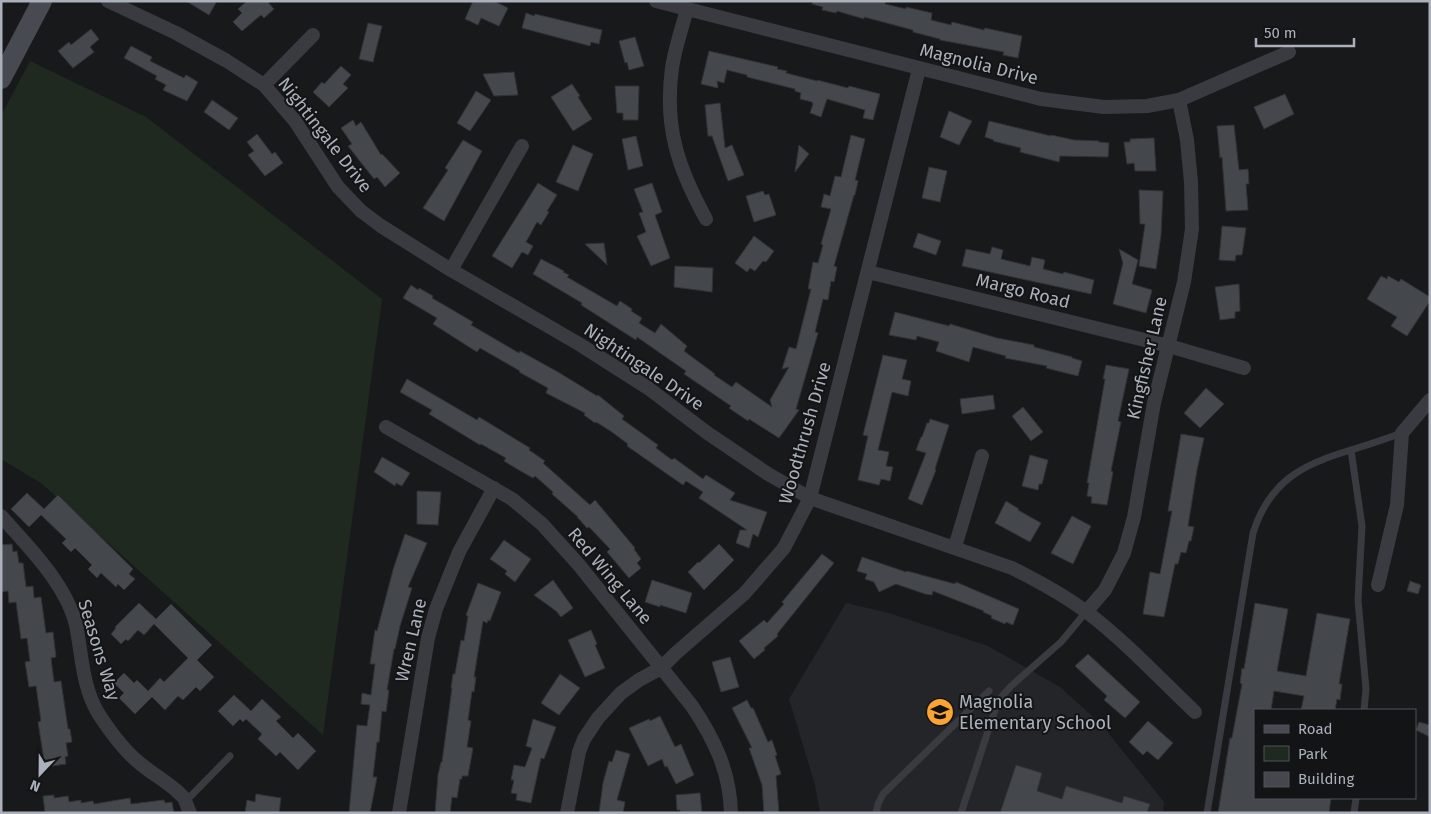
<svg xmlns="http://www.w3.org/2000/svg" width="1431" height="814" font-family="'Fira Sans',sans-serif">
<rect width="100%" height="100%" fill="#18191b"/>
<path fill="#242528" d="M846 603 889 613 988 646 1060 687 1101 724 1164 802 1163 813H820L815 785 789 699Z"/>
<path fill="#202920" d="M30 61 146 117 382 299 323 735 41 483 1 459V116Z"/>
<path fill="#44474b" stroke="#323337" d="M186 1H217L209 15Z
M247 1H267L274 9 264 18 261 15 242 31 233 22 242 13 238 9Z
M473 1H494L508 8 499 26 481 18 478 25 465 19Z
M813 1H886L885 4 906 9V7L932 13 931 20 951 25 952 22 984 30 985 28 1022 36 1018 58 1003 55 1004 52 940 40V39L913 32V30L864 17V19L837 11 836 13 822 10 823 7 812 4Z
M526 13 534 16 535 14 602 30 599 44 591 42 590 46 522 28Z
M368 23 382 26 373 62 359 59Z
M91 29 99 39 90 47 94 52 73 68 58 51 69 42 71 45Z
M635 37 644 66 629 70 627 62 625 63 619 41Z
M131 46 152 57 150 61 184 78 186 75 198 82 187 101 163 90 166 85 155 79 157 76 124 58Z
M709 51 778 67 777 69 787 71 786 73 817 81V80L848 88 849 86 880 94 873 120 863 118 865 110 827 99 821 117 810 113 813 104 812 102 800 99 801 93 795 91V89L747 77V75L727 70 724 83 717 81 718 88 701 84Z
M341 66 351 75 343 84 348 88 329 107 313 92 322 82 324 84Z
M514 72 518 95 494 96 483 74Z
M572 84 580 96 578 97 592 119 573 131 551 97Z
M615 86H639L638 120H623V113H617Z
M476 91 491 100 470 131 457 123Z
M1285 94 1294 114 1264 129 1254 107Z
M212 100 238 118 229 130 204 112Z
M720 103 725 148 732 145 744 175 728 181 712 136H708L705 105Z
M949 111 972 121 959 145 940 137Z
M353 120 356 126 361 122 381 155 382 154 400 173 385 187 377 177 374 179 348 146 352 144 341 128Z
M989 121 1051 136V135L1074 140 1099 141V142L1109 143 1108 157 1060 156 1059 162 1020 152 1021 148 993 141 994 140 985 137Z
M1234 125 1239 170 1248 169 1249 184H1246L1248 210 1226 211 1222 157 1220 158 1217 126Z
M257 134 272 154 275 152 283 163 265 176 248 155 254 151 247 142Z
M851 135 865 139 855 180 858 181 855 195H854L834 266 837 267 834 282 831 281 828 300 823 299 815 332 818 333 796 409 799 410 779 438 749 419 748 421 729 408 731 406 684 374 686 371 637 337 636 340 581 305 582 303 533 274 541 259 564 271 563 272 569 275 567 277 617 306 620 301 632 309 631 311 642 318 639 323 655 333 661 324 687 346 684 351 715 374 714 375 732 387 736 382 772 407 770 400 789 367 782 369 789 347 796 349 811 289H808L813 262 818 263 823 245 821 244 831 209 821 207 824 194 830 196 835 176 841 177Z
M636 136 643 166 628 170 622 139Z
M1154 138 1156 171H1135L1134 163 1127 164 1124 142H1130V139Z
M463 140 482 151 444 221 423 208 448 170 445 168Z
M573 145 593 154 578 191 556 182Z
M799 145 809 154 795 172Z
M929 167 947 171 940 202 922 198Z
M538 183 557 195 547 211 549 212 541 225 537 222 526 242 533 246 528 255 522 252 512 268 492 256Z
M652 183 662 212 655 215 670 258 651 266 637 236 646 232 639 213 643 212 634 189Z
M1139 190 1163 191 1161 235 1156 269 1139 266 1145 224H1140Z
M763 191 765 195 769 194 776 215 754 222 746 196Z
M1222 226 1246 228 1242 255H1236L1235 261 1219 260Z
M918 233 941 241 936 255 913 247Z
M754 236 774 251 766 262 763 261 755 271 750 268 747 272 735 263Z
M604 243 607 265 585 244Z
M992 247 1003 250 1001 259 1030 266 1032 257 1045 260 1043 269 1063 274 1064 272 1094 280 1091 294 962 266 966 249 990 254Z
M1119 249 1138 260 1132 284 1152 290 1146 313 1113 304 1123 263Z
M675 266 713 268 712 292 674 287Z
M1381 276 1387 279 1388 276 1399 282 1401 279 1430 297V301L1407 336 1391 326 1397 317 1367 299Z
M1239 284 1240 311 1235 312V318L1220 320 1215 287Z
M411 285 418 290 419 288 433 296 432 298 473 322 471 325 519 353 520 351 558 372 597 396 598 395 624 416 622 419 658 445 656 448 672 460 674 458 703 479 706 475 735 493 730 500 767 512 758 537 753 534 749 548 736 543 740 530H747L699 498 703 492 686 481 683 485 627 446 628 444 612 432 596 422 595 423 584 415 585 413 546 393 548 388 519 372 520 371 480 348 477 352 433 324 437 318 403 298Z
M895 312 949 326 950 324 997 338 1034 345V347L1072 357V358L1082 361 1078 376 1046 368 1047 366 1005 358 1006 356 973 347 969 362 936 351 939 342 917 336 916 340 889 335Z
M883 355 907 360 902 379 911 381 908 396 892 392 878 450 889 452 886 466 893 467 890 481 881 479 879 485 858 480 868 436 863 435Z
M1106 365 1129 369 1118 421 1121 422 1111 471 1113 472 1107 505 1091 503 1092 497 1087 496 1089 483H1087L1105 379H1103Z
M407 379 477 420 479 417 530 448 529 450 545 461 543 463 590 505 595 500 635 548 634 549 641 559 637 563 641 568 629 578 607 552 610 549 589 527 587 528 577 517H578L552 494 553 492 535 476 533 478 517 469 504 461 506 458 481 444 480 445 429 414 432 410 400 392Z
M1206 388 1224 404 1200 428 1184 413Z
M993 395 995 409 962 414 960 399Z
M1023 407 1043 432 1031 441 1012 416Z
M930 419 949 425 935 469 936 470 922 505 908 499 926 453 916 450 921 437H922L927 423H929Z
M1181 434 1204 438 1197 470 1188 526 1194 527 1191 541H1189L1186 553 1181 552 1178 564H1175L1164 617 1143 614 1150 572 1160 574 1172 511H1168Z
M1030 455 1048 460 1042 484H1039L1038 490 1022 486Z
M382 457 410 473 402 486 396 483 395 486 374 472Z
M417 491 441 492 438 525 417 524Z
M27 493 44 509 58 495 133 569 129 574 135 579 124 590 118 584 116 587 101 573 97 578 88 569 92 565 75 548 71 552 62 543 66 539 41 515 29 527 11 509Z
M1006 501 1019 509 1018 510 1041 523 1030 542 995 523Z
M1072 516 1091 526 1073 564 1051 553Z
M405 534 427 543 408 587 412 588 400 626 395 649H394L387 690H389L386 712 382 711 379 742H377L373 777H377L370 813H349L357 725 367 726 370 705 361 704 362 693 371 695 375 664H370L375 630 377 631 393 570Z
M504 540 531 559 515 582 505 574 507 571 490 559Z
M12 544 13 552 17 551 19 563H23L26 587 33 586 34 598 41 597 46 633 53 632 56 657 51 658 54 682 61 681 68 729H70L72 742 66 743 68 756 65 757 66 764 52 766 51 759 44 760 38 722 41 721 36 686 29 687 25 662 30 661 27 638 21 639 16 602 9 603 8 591 1 592V545Z
M719 544 734 560 704 590 688 572 698 562 699 563Z
M822 554 834 563 777 634 778 636 764 648 765 650 754 659 739 641 764 620 767 623 784 604 782 602Z
M862 557 906 572 907 571 955 584 956 582 1019 609 1013 625 1006 622 1005 624 991 618 992 616 983 612 984 611 933 591 932 595 925 594 896 584 879 592 874 582 865 579 867 574 857 571Z
M553 580 573 608 561 617 556 611 534 595Z
M652 580 692 593 686 613 660 605V607L645 602Z
M1410 581 1421 585 1418 594 1407 591Z
M478 583 501 592 490 621 488 620 487 623 483 621 474 677H476L474 692 472 691 468 720 471 721 467 747 473 748 468 776H462V779H460L457 798 452 797 450 813H435L438 775 441 762H442L452 688H451L453 674H455L461 640 464 641 468 616 466 615Z
M139 603 156 619 171 604 212 645 197 660 214 677 200 691 196 687 183 700 178 696 165 710 152 697 135 714 119 698 124 693 114 683 124 673 134 683 137 680 148 691 160 678 164 682 188 658 154 624 144 635 138 630 128 641 126 639 121 644 111 634 116 628 115 627Z
M1255 603 1288 609 1277 671 1306 676 1317 613 1350 619 1339 684H1342L1340 700 1337 699 1335 710H1301L1304 696 1274 691 1271 710H1255V798H1331L1329 813H1218L1230 738H1232L1242 684 1240 683 1242 668 1244 669Z
M591 630 597 644 595 645 605 668 585 677 568 640Z
M1088 654 1140 702 1125 718 1104 700 1107 696 1075 666Z
M730 657 739 687 721 692 712 662Z
M560 674 580 688 559 715 541 703Z
M234 695 251 711 262 699 281 717 276 721 293 738 298 733 316 751 298 770 280 752 276 756 258 739 262 734 246 719 243 722 240 719 233 726 218 711Z
M747 700 751 708H753L768 742 772 740 777 755 775 756 781 774 776 776 779 813H764L762 785 749 748H752L732 708Z
M660 716 675 747 681 744 694 775 676 784 667 766 665 767 662 759 648 766 629 728 649 719 650 721Z
M533 719 556 727 544 759 541 758 531 803 516 800 517 794 511 793 514 780H511L514 765 525 767 532 748 526 746Z
M1148 721 1173 743 1158 760 1147 751 1143 755 1129 742Z
M1419 722 1430 725V737L1416 730Z
M616 750 630 754 617 800 625 802 623 813H599L603 783 609 761 612 762Z
M1016 765 1042 773 1037 791 1062 799 1066 786 1122 803 1124 796 1150 804 1147 813H1000Z
M700 793 702 813H680V810H677L676 795Z
M256 794 281 798 279 813H245L247 800 255 802Z
M54 795V798L68 796 69 802 81 800V803L93 801 94 804 130 798 131 804 164 800 165 803 172 802 174 813H45L43 796Z"/>
<g fill="none" stroke-linecap="round" stroke-linejoin="round">
<path stroke="#393b40" stroke-width="7" d="M1351 450 1362 526 1358 600 1366 689 1364 710
M185 802 230 756
M876 813 878 804 883 794 989 691
M961 813 998 701 1010 687 1061 642 1086 612
M1207 813 1253 533C1269 482 1302 464 1351 450 1368 445 1385 439 1402 433
M1354 813 1356 798"/>
<path stroke="#393b40" stroke-width="14" d="M108 1 176 33 227 61 264 85 295 121 338 187 361 211 381 226 451 270 579 344 648 388 706 432 768 474 810 498 1012 568C1038 581 1064 595 1088 613 1126 642 1160 679 1195 712
M656 1 1041 99 1104 107 1147 106 1179 100 1289 52
M687 9C682 28 675 48 672 68 664 127 678 168 706 219
M264 85 313 35
M451 270 522 146
M868 272 1169 346 1244 368
M386 427 512 499 542 524 579 565 692 706C714 739 730 771 731 813
M1 516C28 546 66 584 76 625 82 654 82 686 98 713 109 730 121 747 136 760 149 772 165 780 178 792L184 798 190 813
M955 547 982 456
M1378 585 1397 505 1402 433 1430 400
M1086 612 1105 590 1124 553 1134 517 1154 403 1184 282 1192 229 1191 182 1187 140 1179 100
M399 813 428 638 436 609 459 552 494 488
M567 813 579 752 584 739 598 718 621 693 639 680 661 668 676 653 744 594 784 548 810 498 919 69"/>
<path stroke="#474a50" stroke-width="20" d="M1 79 42 1"/>
</g>
<defs>
<g id="school-disc" transform="scale(1.4375)"><circle r="9.5" fill="#faa431" stroke="#131416"/><path d="M0-5L7-2L0 1L-7-2ZM-4 1L0 2.5L4 1V4Q0 6-4 4Z" fill="#111"/></g>
</defs>
<g fill-rule="evenodd">
<use href="#school-disc" x="940" y="712"/>
</g>
<g text-anchor="middle" dominant-baseline="central" stroke-width="4" stroke-linejoin="round" paint-order="stroke">
<g font-size="18" fill="#aab1bb" stroke="#131416">
<text transform="translate(979 64) rotate(14)">Magnolia Drive</text>
<text transform="translate(325 135) rotate(52)">Nightingale Drive</text>
<text transform="translate(1023 291) rotate(14)">Margo Road</text>
<text transform="translate(1147 358) rotate(-77)">Kingfisher Lane</text>
<text transform="translate(644 367) rotate(34)">Nightingale Drive</text>
<text transform="translate(805 433) rotate(-74)">Woodthrush Drive</text>
<text transform="translate(610 576) rotate(50)">Red Wing Lane</text>
<text transform="translate(411 640) rotate(-77)">Wren Lane</text>
<text transform="translate(99 650) rotate(73)">Seasons Way</text>
</g>
<g font-size="18" fill="#aab1bb" stroke="#131416" text-anchor="start">
<text x="959" y="702">Magnolia<tspan x="959" dy="21">Elementary School</tspan></text>
</g>
</g>
<rect width="1431" height="814" fill="none" stroke="#aab1bb" stroke-width="5"/>
<rect x="1254" y="709" width="162" height="90" fill="#131416" stroke="#4f5358"/>
<rect x="1264" y="725" width="25" height="8" fill="#474a50" stroke="#4f5358"/>
<text x="1298" y="734" font-size="15" fill="#aab1bb">Road</text>
<rect x="1264" y="746" width="25" height="15" fill="#202920" stroke="#4f5358"/>
<text x="1298" y="759" font-size="15" fill="#aab1bb">Park</text>
<rect x="1264" y="772" width="25" height="15" fill="#44474b" stroke="#4f5358"/>
<text x="1298" y="784" font-size="15" fill="#aab1bb">Building</text>
<g transform="translate(40 774) rotate(202)" stroke="#131416" stroke-width="4" paint-order="stroke">
<path d="M0-4L9 19L0 12L-9 19Z" fill="#aab1bb"/>
<text y="-8" font-size="14" font-weight="bold" text-anchor="middle" fill="#aab1bb">N</text>
</g>
<path d="M1256 38v8h98v-8" fill="none" stroke="#aab1bb" stroke-width="2.5"/>
<text x="1264" y="38" font-size="15" fill="#aab1bb" stroke="#131416" stroke-width="4" paint-order="stroke">50 m</text>
</svg>
